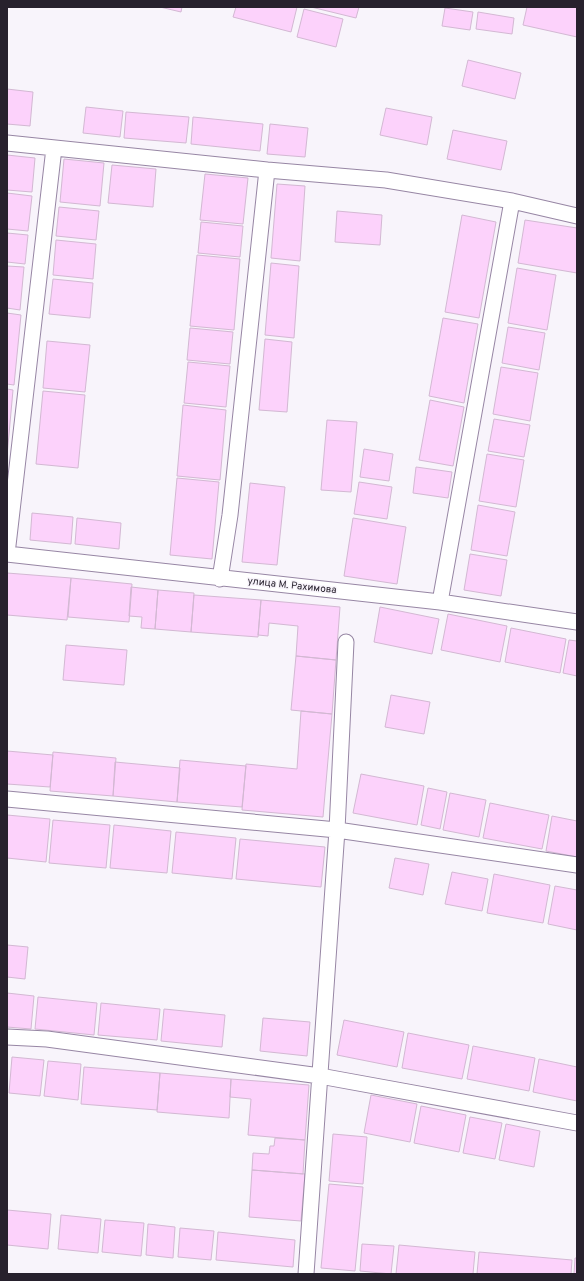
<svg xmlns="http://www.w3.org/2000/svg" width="584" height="1281" font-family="Overpass,sans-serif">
<rect width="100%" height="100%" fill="#f8f4fb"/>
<path fill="#fcd2fb" stroke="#d3b8d3" d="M160 7H182L181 12Z
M236 7H297L291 32 233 17Z
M311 7H359L356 18Z
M527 7H577V37L523 25Z
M445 8 473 12 470 30 442 26Z
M304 9 343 19 336 47 297 37Z
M478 12 514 18 512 34 476 29Z
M468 60 521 73 515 99 462 86Z
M7 89 33 92 30 126 7 124Z
M86 107 123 111 120 137 83 133Z
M386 108 432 117 427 145 380 135Z
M126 112 189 117 186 143 124 138Z
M193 117 263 124 260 151 191 144Z
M270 124 308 128 305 157 267 154Z
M453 130 507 141 501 170 447 159Z
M7 155 35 158 32 192 7 190Z
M64 159 104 163 100 206 60 202Z
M112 165 156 169 153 207 108 203Z
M205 174 248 178 243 224 200 220Z
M277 184 305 186 300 261 271 258Z
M7 193 32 196 28 231 7 229Z
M59 207 99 211 96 240 56 236Z
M337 211 382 215 380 245 335 242Z
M462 215 496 222 479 318 445 312Z
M525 220 577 228V273L518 263Z
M201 222 243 226 240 257 198 253Z
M7 233 28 235 25 264 7 262Z
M56 240 96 244 93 279 53 275Z
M197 255 240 259 234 330 190 326Z
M271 263 299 266 294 338 265 335Z
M7 266 24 267 20 310 7 308Z
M517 268 556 275 547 330 508 323Z
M53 279 93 283 90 318 49 314Z
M7 313 21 315 14 385 7 384Z
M443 318 478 324 464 403 429 396Z
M508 327 545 333 539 370 502 363Z
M190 328 233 332 230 364 187 360Z
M265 339 292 342 287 412 259 410Z
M47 341 90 345 85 392 43 388Z
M188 362 230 366 226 407 184 403Z
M501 367 538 373 530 421 493 414Z
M7 389 13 390 7 456Z
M43 391 85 395 78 468 36 464Z
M430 400 464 407 453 466 419 460Z
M183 405 226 410 220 480 177 476Z
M494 419 530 425 524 457 488 451Z
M327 420 357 422 351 492 321 490Z
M364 449 393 454 389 481 360 477Z
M487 454 524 460 516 507 479 501Z
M416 467 452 472 448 498 413 493Z
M177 478 219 482 212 559 170 555Z
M359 482 392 487 387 519 354 514Z
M250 483 285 487 277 565 242 562Z
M478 505 515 512 507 556 471 550Z
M32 513 73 517 71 544 30 540Z
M77 518 121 523 119 549 75 544Z
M353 518 406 527 397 584 344 576Z
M470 554 507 560 501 596 464 590Z
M7 573 71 578 67 620 7 615Z
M71 578 132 584 129 622 68 617Z
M131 587 158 590 155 629 141 628 142 617 129 616Z
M158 590 194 593 191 632 155 629Z
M194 595 261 600 258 637 191 632Z
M261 600 340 607 336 660 296 656 298 626 269 623 268 636 258 635Z
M380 607 439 619 432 654 374 642Z
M448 614 507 626 500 662 441 650Z
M511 628 566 639 560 673 505 662Z
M569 640 577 641V676L563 673Z
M66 645 127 650 124 685 63 680Z
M296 656 336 660 332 714 291 710Z
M391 695 430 702 424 734 385 727Z
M301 711 332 714 323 817 242 810 246 764 297 769Z
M7 751 53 755 50 787 7 784Z
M53 752 116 758 113 796 50 791Z
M180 760 246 766 242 807 177 802Z
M115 762 180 768 177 802 113 796Z
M361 774 424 786 417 825 353 813Z
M428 788 447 792 440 829 421 825Z
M450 793 486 800 479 837 443 830Z
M490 803 549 815 542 849 483 838Z
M7 815 50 819 46 862 7 858Z
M552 816 577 821V857L546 851Z
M53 820 110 825 106 868 49 863Z
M114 825 171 831 167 873 110 868Z
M176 832 236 838 232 879 172 873Z
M240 839 325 847 321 887 236 879Z
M395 858 429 864 423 895 389 888Z
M452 872 488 879 482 911 445 904Z
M494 874 550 885 543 923 487 913Z
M555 886 577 890V930L548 924Z
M7 945 28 947 25 979 7 977Z
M7 993 34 996 31 1029 7 1027Z
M38 997 97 1003 94 1035 35 1029Z
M101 1003 160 1009 157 1040 98 1035Z
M164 1009 225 1015 222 1047 161 1041Z
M263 1018 310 1022 307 1056 260 1051Z
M344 1020 404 1032 397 1067 337 1055Z
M408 1033 469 1045 462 1079 402 1068Z
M473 1046 535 1058 529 1091 467 1079Z
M12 1057 44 1060 40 1096 9 1093Z
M539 1059 577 1067V1101L533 1092Z
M48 1061 81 1064 78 1100 44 1096Z
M84 1067 160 1073 157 1110 81 1104Z
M160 1073 231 1079 229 1118 157 1112Z
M231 1079 309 1085 305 1140 248 1135 251 1099 230 1097Z
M371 1095 417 1104 410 1142 364 1133Z
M421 1106 466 1115 459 1152 414 1143Z
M470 1117 502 1123 495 1159 463 1153Z
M506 1124 540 1131 534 1167 499 1160Z
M333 1134 367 1137 363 1184 329 1181Z
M275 1138 305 1140 303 1174 252 1170 253 1153 269 1154 270 1146H274Z
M252 1170 305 1174 301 1221 249 1217Z
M329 1184 363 1187 355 1271 321 1268Z
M7 1210 51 1214 48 1249 7 1245Z
M61 1215 101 1219 98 1253 58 1249Z
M105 1220 144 1223 141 1256 102 1252Z
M148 1224 175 1227 173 1258 146 1255Z
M180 1228 214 1231 211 1260 178 1257Z
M218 1232 295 1240 293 1267 216 1260Z
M362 1244 394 1246 391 1274 360 1271Z
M399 1245 475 1252 473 1274H396Z
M479 1252 572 1260 571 1274H477Z
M575 1258H577V1274H574Z"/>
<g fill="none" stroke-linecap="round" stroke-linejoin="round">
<g stroke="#9786a4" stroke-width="17">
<path id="minor" d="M7 143 267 170 386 180 512 201 577 216
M7 554 440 602 577 622
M7 554 54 148
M220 579 230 515 267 170
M440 602 512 201
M7 799 337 830 577 865
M7 1037 47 1039 320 1076 577 1123
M306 1274 337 830 346 642"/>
</g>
<use href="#minor" stroke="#fff" stroke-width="15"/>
</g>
<g text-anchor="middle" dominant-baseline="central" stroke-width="3" stroke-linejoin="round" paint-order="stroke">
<g font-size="10" fill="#27212d" stroke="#f8f4fb">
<text transform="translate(292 586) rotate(6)">улица М. Рахимова</text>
</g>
</g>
<rect width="584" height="1281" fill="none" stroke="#27212d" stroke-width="16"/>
</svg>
